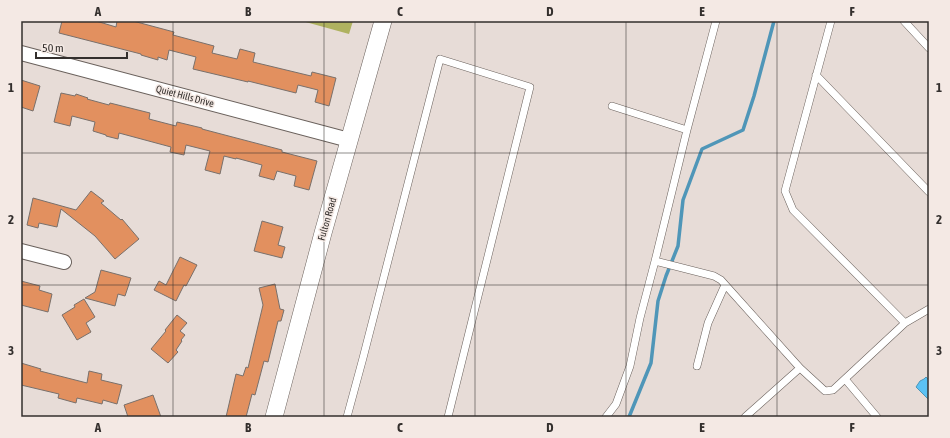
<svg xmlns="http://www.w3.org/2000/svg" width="950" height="438" font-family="'Asap Condensed',sans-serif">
<rect width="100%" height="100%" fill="#e7dcd7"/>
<path fill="#afb260" d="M302 21H353L349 34Z"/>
<path fill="#5bc2f4" stroke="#4f96b8" d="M926 377 929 380V400L916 387 920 381 924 379Z"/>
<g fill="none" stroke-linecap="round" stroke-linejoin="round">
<path stroke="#4f96b8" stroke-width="3.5" d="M629 417 651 363 658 301 666 276 678 246 683 200 702 149 743 130 754 96 774 21"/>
</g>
<path fill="#e2905f" stroke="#79706b" d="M62 21H96L116 27 117 21H133L174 32 173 35 214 46 212 53 237 59 240 49 255 53 253 62 311 76 312 72 336 78 329 106 315 102 318 90 298 85 296 93 248 81V82L193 69 196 57 169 50 167 60 158 57V60L141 55V54L59 33Z
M21 80 40 86 33 111 21 107Z
M61 93 75 96 76 94 88 98 87 99 109 105 110 103 150 113 149 119 176 126 177 122 202 128V129L282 150V152L317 161 309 190 294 186 296 176 277 171 274 180 259 176 262 165 236 158V159L224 156 220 174 205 170 210 151 186 145 184 155 170 152 171 147 119 133 118 139 106 136V135L93 131 95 122 72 116 70 126 54 122Z
M91 191 104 201 101 203 121 220 122 219 139 239 115 259 95 236 61 209 57 227 39 223 38 228 27 225 33 198 76 210Z
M262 221 283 227 278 245 285 247 282 258 254 251Z
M180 257 197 265 186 286 184 285 176 301 154 290 159 281 166 285Z
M101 270 131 278 125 296 118 294 115 306 85 298 95 292Z
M21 281 40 286 39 290 52 294 48 312 21 305Z
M275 284 280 309 284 310 281 321H278L268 362 264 361 255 395 252 394 246 417H226L236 374 243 376 246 367 248 368 263 305 259 288Z
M84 299 95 317 86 323 91 332 77 340 62 315 75 307 74 305Z
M177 315 187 323 180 331 185 335 181 340 182 341 176 350 178 352 168 363 151 349 166 331 165 330Z
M21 363 41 369 40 371 87 383 89 371 102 374 101 380 122 385 117 404 103 400 102 404 77 398 76 403 58 398 59 394 21 385Z
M153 395 161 417H128L124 405Z"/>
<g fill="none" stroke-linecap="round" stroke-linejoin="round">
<g stroke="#6a615c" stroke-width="8">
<path id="service" d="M831 21 785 191 793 210 905 323
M904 21 929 48
M816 75 929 192
M612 106 687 130
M655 261 714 276 721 280 800 368 825 391 833 390 905 323 929 309
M697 366 708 323 725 285
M845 379 877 417
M347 417 363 358 440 59 530 87 448 417
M606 417 616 404 630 366 640 318 655 261 687 130 716 21
M745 417 800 368"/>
</g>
<g stroke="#6a615c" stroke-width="16">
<path id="minor" d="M21 53 349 140
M21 251 64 262"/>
</g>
<g stroke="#6a615c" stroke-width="18">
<path id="tertiary" d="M274 417 323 233 383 21"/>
</g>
<use href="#service" stroke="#fff" stroke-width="7"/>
<use href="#minor" stroke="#fff" stroke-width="14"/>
<use href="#tertiary" stroke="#fff" stroke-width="17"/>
</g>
<path fill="none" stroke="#332f2d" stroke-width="1" stroke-opacity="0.55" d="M173 21V417M324 21V417M475 21V417M626 21V417M777 21V417M21 153H929M21 285H929"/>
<g text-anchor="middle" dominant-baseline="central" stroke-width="3" stroke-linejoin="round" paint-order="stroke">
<g font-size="10" fill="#332f2d" stroke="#f4e9e4">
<text transform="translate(185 96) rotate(15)">Quiet Hills Drive</text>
<text transform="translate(327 219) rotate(-74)">Fulton Road</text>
</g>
</g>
<rect width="950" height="438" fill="none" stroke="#f4e9e4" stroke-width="44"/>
<path d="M36 52v6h91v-6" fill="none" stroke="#332f2d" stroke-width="2"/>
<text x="42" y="52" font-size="12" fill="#332f2d" stroke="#f4e9e4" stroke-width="3" paint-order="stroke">50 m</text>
<rect x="22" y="22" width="906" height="394" fill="none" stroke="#332f2d" stroke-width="1.5"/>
<g font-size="13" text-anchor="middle" font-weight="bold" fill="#332f2d">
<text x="98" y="16">A</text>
<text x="248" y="16">B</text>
<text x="400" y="16">C</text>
<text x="550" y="16">D</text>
<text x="702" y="16">E</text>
<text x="852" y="16">F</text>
<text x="11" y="92">1</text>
<text x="939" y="92">1</text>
<text x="11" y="224">2</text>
<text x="939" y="224">2</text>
<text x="11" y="355">3</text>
<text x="939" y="355">3</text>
<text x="98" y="432">A</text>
<text x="248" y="432">B</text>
<text x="400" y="432">C</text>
<text x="550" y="432">D</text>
<text x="702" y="432">E</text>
<text x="852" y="432">F</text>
</g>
</svg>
